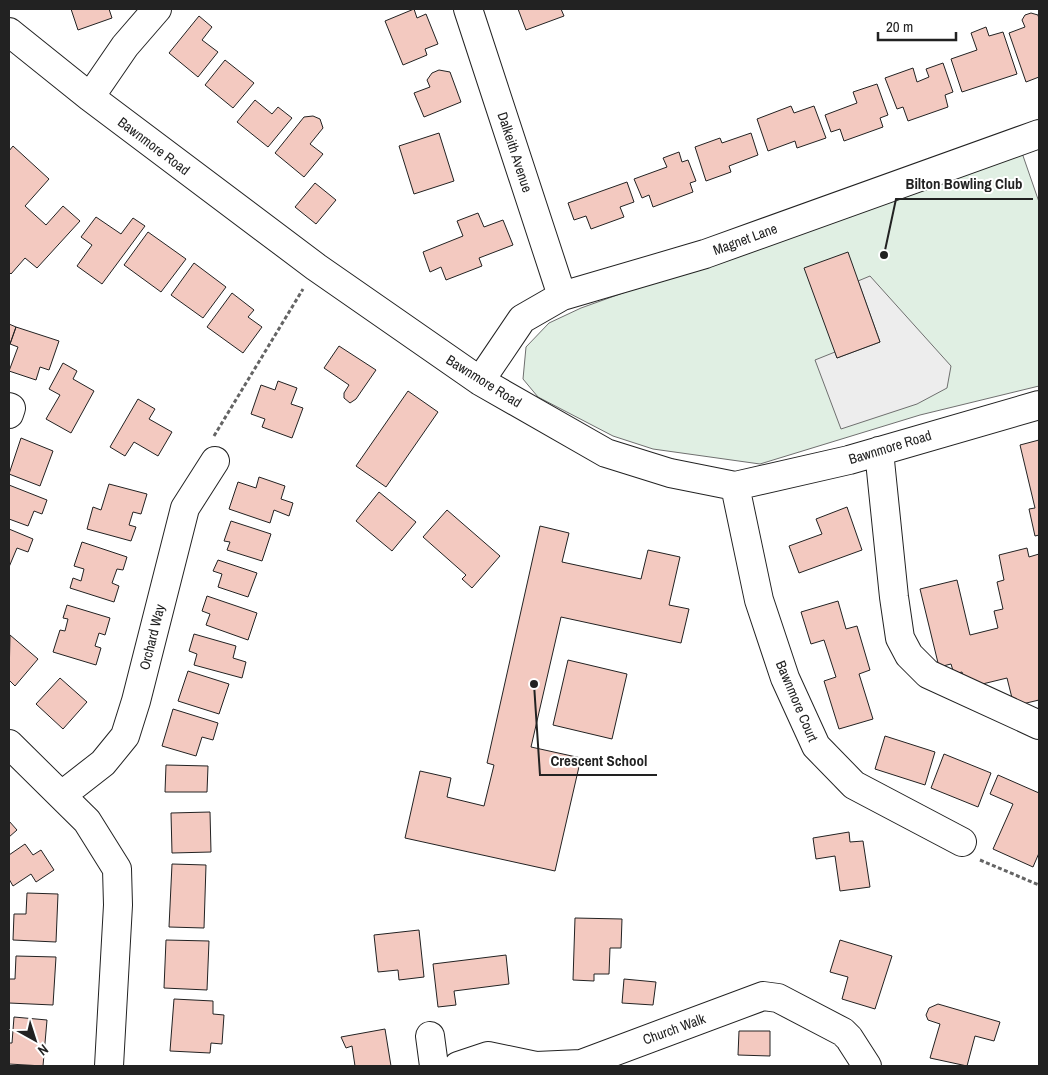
<svg xmlns="http://www.w3.org/2000/svg" width="1048" height="1075" font-family="'Archivo Narrow',sans-serif">
<rect width="100%" height="100%" fill="#fff"/>
<path fill="#e0efe3" stroke="#6f6f6f" d="M1021 150 1039 202V386L920 415 760 464 653 449 613 436 538 397 523 379 526 347 549 323 581 308Z"/>
<path fill="#ededed" stroke="#6f6f6f" d="M870 276 951 366 947 388 917 404 841 429 815 360 835 352 837 358 880 342 858 281Z"/>
<path fill="#f3c9c0" stroke="#222" d="M71 9H109L112 18 78 30Z
M414 9 417 18 426 14 438 44 425 49 427 55 403 65 385 21Z
M518 9H561L564 16 526 30Z
M1031 13 1038 15 1039 19V77L1026 82 1009 33 1025 27 1022 20 1025 15Z
M199 16 212 27 202 40 218 52 198 77 169 53Z
M986 27 989 36 1003 32 1017 74 962 92 951 59 977 50 971 33Z
M225 60 254 83 233 108 205 85Z
M943 63 953 92 945 95 948 107 908 121 903 107 897 109 885 78 913 68 917 82 929 77 926 69Z
M439 70 450 72 461 102 424 117 414 93 430 87 427 80 432 73Z
M877 84 888 115 880 118 883 127 844 141 840 129 831 132 825 115 857 103 853 92Z
M255 100 272 114 278 107 292 118 268 147 237 122Z
M791 106 794 113 814 106 826 138 797 148 795 141 768 151 757 119Z
M313 116 320 119 323 128 310 144 323 154 304 177 275 153 304 117Z
M439 133 454 181 414 194 399 146Z
M751 133 758 155 729 166 731 172 706 181 695 147 720 138 722 143Z
M13 146 49 179 25 206 46 225 63 206 80 221 37 268 25 258 11 274 9 272V151Z
M679 152 682 162 688 160 696 181 690 183 693 192 653 207 649 195 642 198 634 179 667 167 663 158Z
M627 182 634 202 620 207 624 217 591 229 586 216 574 220 568 203Z
M315 183 336 200 316 224 295 207Z
M478 213 484 227 503 220 513 245 479 258 482 266 446 280 441 267 430 272 423 252 463 236 457 221Z
M96 217 121 234 133 218 145 226 102 284 77 266 92 245 81 237Z
M148 232 186 259 161 292 124 265Z
M848 252 880 342 837 358 804 268Z
M194 263 226 287 203 318 171 295Z
M232 293 254 310 248 317 262 327 243 353 207 327Z
M9 324 16 327 10 344H9Z
M16 327 59 341 49 370 40 367 36 380 9 371 18 347 10 344Z
M339 346 376 370 356 399 350 403 344 398V393L349 385 324 368Z
M63 363 77 371 73 379 94 391 71 433 46 419 60 395 49 389Z
M278 381 297 388 291 404 303 408 292 438 262 427 265 419 251 414 261 385 275 390Z
M408 391 438 412 386 487 356 466Z
M138 399 155 409 149 419 172 432 158 456 134 442 125 456 110 447Z
M21 438 53 451 40 486 9 474Z
M1039 440V535L1035 536 1029 509 1035 508 1020 445Z
M259 477 285 486 281 499 293 503 289 516 274 510 270 523 229 509 238 482 256 488Z
M109 484 147 494 141 514 133 512 129 525 136 527 131 541 87 529 93 507 101 510Z
M9 485 47 500 42 514 34 511 28 526 9 519Z
M379 492 416 522 392 551 356 521Z
M847 507 862 550 799 573 789 546 822 534 816 519Z
M447 510 500 556 472 588 462 579 466 575 423 537Z
M231 521 271 534 262 561 227 550 230 542 224 541Z
M540 526 569 533 562 562 641 579 648 550 680 557 669 605 689 609 681 643 561 617 531 747 581 758 555 871 405 838 420 771 451 778 447 797 484 806 494 765 487 763Z
M9 529 33 539 28 552 17 548 9 567Z
M82 542 127 557 123 570 117 569 112 583 119 586 114 602 70 588 73 578 81 581 84 569 74 566Z
M1027 548 1029 557 1039 554V700L1014 706 1007 678 966 688 962 672 954 674 951 664 939 667 920 589 957 580 970 635 998 628 994 611 1003 609 997 582 1004 580 999 555Z
M218 560 257 573 248 597 218 587 222 574 213 571Z
M207 596 257 613 248 640 206 625 210 614 202 611Z
M838 601 846 629 857 626 870 670 859 674 873 719 839 729 824 681 836 677 824 640 811 644 801 612Z
M67 605 110 618 105 635 99 633 95 646 101 648 96 665 53 652 60 630 65 631 68 619 63 618Z
M194 634 236 646 233 658 246 662 242 678 194 665 197 654 189 651Z
M10 635 38 659 15 686 9 680Z
M568 660 627 674 612 739 553 725Z
M188 671 229 684 219 714 178 701Z
M60 678 87 702 63 729 36 704Z
M173 709 218 723 213 740 202 737 196 756 162 746Z
M885 736 935 752 925 785 875 769Z
M944 754 991 773 978 807 931 788Z
M166 765 208 766 207 792H165Z
M998 775 1039 793V853L1033 867 993 849 1013 804 990 794Z
M210 812 211 852 172 853 171 813Z
M9 821 17 830 9 837Z
M849 832 850 842 863 841 870 887 840 891 835 856 816 859 813 838Z
M25 844 33 855 41 850 54 870 36 882 31 874 13 886 9 879V855Z
M172 864 206 865 204 928 169 927Z
M27 893 58 894 56 942 13 940 14 914H26Z
M575 918 622 919 621 948H610L609 974H594V981L573 980Z
M419 930 424 977 399 980 398 970 378 972 374 935Z
M166 940 209 941 207 990 164 988Z
M840 940 892 956 875 1009 842 999 848 977 830 972Z
M506 955 509 984 454 991 456 1005 438 1007 433 964Z
M16 956 56 957 53 1005 9 1003V979H15Z
M624 979 656 982 653 1005 622 1003Z
M174 999 213 1001V1014L224 1015 222 1044 211 1043 210 1053 170 1051Z
M938 1004 1000 1022 994 1041 975 1036 967 1066 930 1058 940 1024 928 1020 926 1015 929 1008Z
M14 1017 47 1020 43 1066 9 1064V1043H12Z
M385 1029 391 1066H355L352 1046 346 1048 341 1037Z
M739 1031H770V1056L738 1055Z"/>
<g fill="none" stroke-linecap="round" stroke-linejoin="round">
<g stroke="#222" stroke-width="30">
<path id="minor" d="M468 9 562 296
M9 32 90 97 316 267 480 381 606 453 670 473 735 486 849 460 1039 405
M90 97 125 46 157 9
M480 381 522 319 562 296 705 254 1039 134
M9 407 11 408 9 414
M879 451 894 597 900 638 909 655 928 674 1039 725
M735 486 759 600 785 678 816 746 854 785 962 842
M9 744 87 821 117 869 118 905 109 1066
M62 795 103 763 125 736 136 701 185 508 215 461
M430 1036 434 1066
M458 1066 488 1056 536 1066 581 1064 763 996 778 998 843 1032 849 1038 867 1066"/>
</g>
<path stroke="#646464" stroke-width="3" stroke-dasharray="4 2.5" stroke-linecap="butt" d="M214 436 303 289
M980 860 1039 885"/>
<use href="#minor" stroke="#fff" stroke-width="28"/>
</g>
<g text-anchor="middle" dominant-baseline="central" stroke-width="4" stroke-linejoin="round" paint-order="stroke">
<g font-size="14" fill="#222" stroke="#fff">
<text transform="translate(154 146) rotate(37)">Bawnmore Road</text>
<text transform="translate(515 152) rotate(72)">Dalkeith Avenue</text>
<text transform="translate(745 239) rotate(-20)">Magnet Lane</text>
<text transform="translate(484 381) rotate(32)">Bawnmore Road</text>
<text transform="translate(890 447) rotate(-17)">Bawnmore Road</text>
<text transform="translate(152 637) rotate(-76)">Orchard Way</text>
<text transform="translate(797 701) rotate(67)">Bawnmore Court</text>
<text transform="translate(674 1029) rotate(-20)">Church Walk</text>
</g>
</g>
<path fill="none" stroke="#222" stroke-width="2" d="M884 255L896 199H1033M534 684L540 775H657"/>
<g fill="#222" stroke="#fff" stroke-width="2">
<circle cx="884" cy="255" r="5"/>
<circle cx="534" cy="684" r="5"/>
</g>
<g font-size="15" text-anchor="middle" font-weight="bold" fill="#222" stroke="#fff" stroke-width="4" stroke-linejoin="round" paint-order="stroke">
<text x="964" y="189">Bilton Bowling Club</text>
<text x="599" y="766">Crescent School</text>
</g>
<rect width="1048" height="1075" fill="none" stroke="#222222" stroke-width="20"/>
<g transform="translate(35 1040) rotate(141)" stroke="#ffffff" stroke-width="4" paint-order="stroke">
<path d="M0-4L9 19L0 12L-9 19Z" fill="#222222"/>
<text y="-8" font-size="14" font-weight="bold" text-anchor="middle" fill="#222222">N</text>
</g>
<path d="M878 32v8h78v-8" fill="none" stroke="#222222" stroke-width="2.5"/>
<text x="886" y="32" font-size="15" fill="#222222" stroke="#ffffff" stroke-width="4" paint-order="stroke">20 m</text>
</svg>
